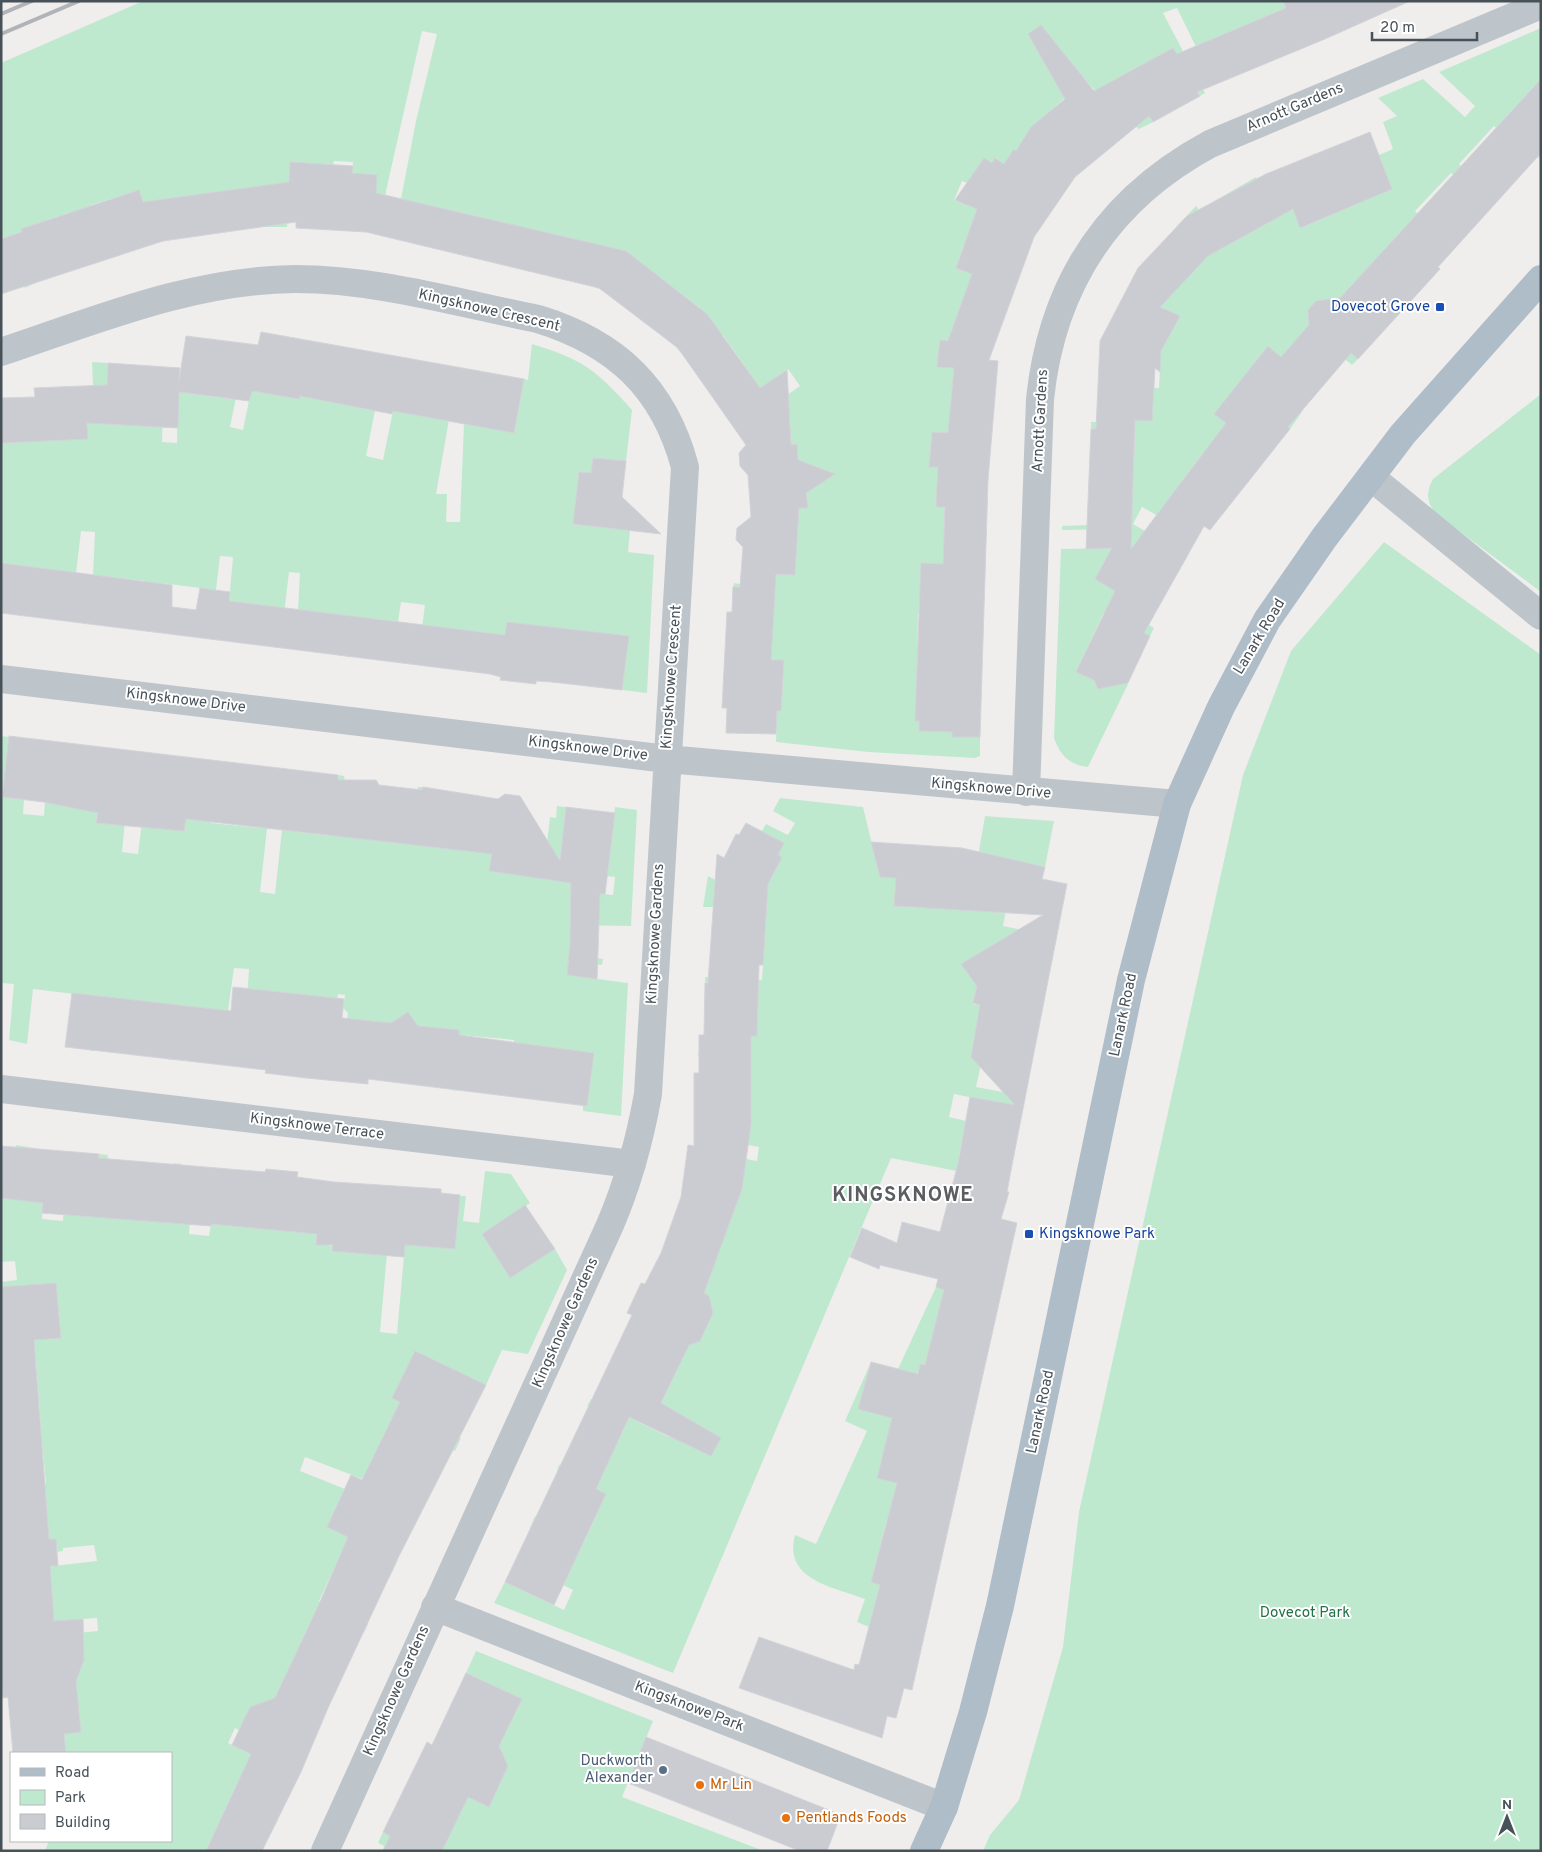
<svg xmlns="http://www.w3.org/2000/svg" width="1542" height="1852" font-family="Overpass,sans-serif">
<rect width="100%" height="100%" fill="#f0eded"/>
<path fill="#bfe9cf" d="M143 1H1283L1286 8 1220 36 1202 59 1177 8 1163 13 1205 93 1200 96 1173 48 1126 74 1153 122 1139 129 1136 127 1132 130 1075 69 1066 97 1048 113 1062 129 1077 173 1072 181 1020 145 1007 166 996 158 992 163 984 158 974 173 1003 197 962 181 954 200 1006 221 980 252 963 247 956 268 972 274 993 344 940 340 937 367 954 368 948 433 932 432 929 466 988 471V474L950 471 949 489H937L936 507H945L943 564 922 563 944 613H918L917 669 940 670 919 721V730L952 732V737H980V756L975 758 868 752 776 742 777 711H781L784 661 729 658 772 640 775 590 733 587 734 583 740 584 741 571 794 575 798 526 782 525 776 509 807 508 806 493H800L820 484V469L798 467 791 445 790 421 741 438 737 430 800 386 788 369 760 388 723 335 687 360 673 344 700 308 631 256 604 291 505 249 501 265 483 259 481 242 486 218 401 199 416 121 437 34 422 31 386 191 381 234 373 233 377 175 352 173 353 162 334 161 333 165 291 162 287 227H265L259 187 179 238 156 243 139 190 91 205 107 258 89 264 71 212 21 229 39 281 25 288 8 237 1 239V63Z
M1541 28V83L1539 81 1504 119 1541 153V158L1537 157 1533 162 1494 126 1459 164 1498 199 1490 209 1451 173 1415 211 1454 248 1392 321 1352 285 1331 309 1321 300 1316 301 1308 310V315L1358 359 1352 365 1307 328 1281 357 1268 346 1252 366 1265 376 1263 379 1302 412 1290 429 1248 397 1235 413 1222 404 1214 414 1227 424 1229 467 1249 482 1245 485 1200 457 1169 499 1167 521 1142 507 1133 524 1188 556 1180 569 1135 543 1118 573 1103 565 1095 579 1155 613 1149 625 1154 628 1150 636 1103 614 1076 672 1094 680 1098 688 1112 677 1128 684 1088 767C1069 765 1060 755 1054 738L1061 549 1116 548V529L1062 530V526L1087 525 1132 513 1135 431 1091 429V422H1096V417L1151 421 1154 388H1159L1160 367 1126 349 1158 358 1179 316 1148 300 1207 256 1176 227 1196 206 1199 210 1256 177 1273 217 1293 209 1301 228 1334 214 1312 155 1315 153 1331 194 1392 189 1379 155 1393 149 1383 122 1397 116 1378 98 1423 79 1465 117 1475 106 1439 72Z
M238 343 247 344 230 427 243 430 251 391 299 399 310 347 321 400 369 410 385 360 366 456 383 460 393 411 442 420 458 368 436 494H447L446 522H460L464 424 514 433 524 379 528 380 532 344C584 360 596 370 632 410L626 461 593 458 591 473 573 524 630 530 628 552 654 555 647 693 622 690 628 637 560 654 557 683H552L558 629 504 648 493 647 490 674 484 673 489 633 439 627 434 667 417 665 425 605 401 602 398 622 371 618 353 626 349 657 345 656 298 610 300 573 289 572 280 648 229 601 233 557 220 556 216 590 161 583 159 601 144 598 146 581 93 575 95 532 81 531 76 573 1 563V443L88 439 86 386H93L92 362 108 363 104 424 123 425 163 413 162 442 177 443 178 392 230 399Z
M1541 394V592L1436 514C1426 502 1426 492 1433 479Z
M1384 542 1541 655V1851H983L990 1835 1019 1800 1063 1647 1079 1512 1243 775 1291 651Z
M1 736 9 737 2 797 24 800 23 814 44 816 45 802 98 809 96 823 116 825 131 757 122 852 138 854 143 814 160 828 184 831 186 819H189L214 798 211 823 262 828 269 773 273 774 260 892 275 894 282 830 331 836 338 775 344 776 355 838 406 844 412 789 417 790 418 787H423L419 817 425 846 475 852 482 797 492 854 490 870 545 860 550 817 556 818 557 806 566 807 558 881 586 885V892L613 895 615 877 607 876 615 807 637 810 631 926 571 925 578 956 603 959 602 965 569 961 567 975 628 983 621 1116 583 1111V1105L587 1106 594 1053 529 1045 511 1070 514 1040 462 1035 457 1091 451 1090 459 1030 413 1026 414 1020 411 1016H402L398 1024 347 1019 348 1013 343 1008 345 995 338 994 336 1008 247 998 249 969 234 968 228 1011 179 1005 172 1060 167 1059 171 1025 104 997 97 1051H90L94 1014 83 995 33 989 27 1044 9 1040 14 984 1 983Z
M780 798 863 807 880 877 896 878 895 906 919 908 920 895 973 868 975 851H979L985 816 1054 821 1045 867 1016 861 1003 926 1057 937 1055 946 1030 940 965 969 968 974 979 977 973 1004 992 1008 982 1035 974 1039 971 1057 977 1063 981 1064 976 1087 1025 1096 1023 1108 954 1094 949 1117 966 1121 959 1155 985 1160 982 1176 891 1158 673 1673 494 1603 505 1582 564 1610 573 1590 555 1581 566 1558 526 1538 535 1516 585 1540 606 1494 557 1471 559 1465 599 1481 626 1424 587 1406 591 1399 669 1437 689 1421 687 1418 660 1406 679 1366 621 1338 625 1330 700 1341 713 1313 711 1304 653 1269 657 1261 680 1271 742 1185 746 1159 757 1161 759 1147 748 1145 751 1105V1056H698L699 1050 727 1053 750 1036H757L758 984 705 983V977L762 980 766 915 713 911V907H703L708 876 758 903 763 848 770 836 762 831 766 824 788 835 795 823 773 811Z
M16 1145 46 1150 42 1219 63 1221 64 1206 95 1208 99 1154 108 1155 106 1171 169 1222 174 1163 182 1164 179 1194 192 1195 189 1234 209 1236 211 1224 240 1226 245 1170H251L259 1228 310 1233 317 1180H321L316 1244 333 1246V1251L355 1253 393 1186 380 1332 397 1334 405 1245 455 1249 460 1196H466L463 1221 479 1223 485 1171 511 1174 530 1203 482 1234 510 1278 555 1249 567 1270 528 1354 502 1350 486 1385 415 1351 459 1430 457 1435 461 1438 455 1451 406 1429 425 1503 305 1457 300 1471 345 1489 327 1527 398 1560 389 1579 339 1558 319 1601 368 1624 364 1633 339 1621H311L290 1666 337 1688 334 1694 305 1698 280 1687 258 1739 235 1728 228 1743 251 1754 231 1797 278 1820 268 1839 222 1817 206 1851H45L49 1841H171V1753H66L64 1733 81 1732 79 1708 9 1715V1711L34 1708 61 1669 82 1667 84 1653 80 1646 2 1640 98 1631 97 1618 54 1621 50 1573 1 1572 97 1561 94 1545 63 1548V1551L57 1552 56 1539H49L42 1484 46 1483 41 1432 1 1435V1431L41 1427 36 1359 1 1343 61 1337 56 1283 1 1288V1282L17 1280 15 1261 1 1262V1198L10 1199Z
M936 1287 944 1290 925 1365 920 1364 917 1375 898 1369Z
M871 1362 858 1409 908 1422 882 1457 877 1477 900 1484 892 1520 887 1519 871 1582 880 1585 869 1627 857 1622 865 1599C833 1587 783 1580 795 1535L816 1544 867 1431 845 1421Z
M476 1651 653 1721 622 1797 764 1851H442L443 1720 492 1743 521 1699 466 1673Z
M383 1832 422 1851H383L384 1846 378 1843Z"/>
<path fill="#caccd1" stroke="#d2d4d8" d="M1283 1H1410L1325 39 1197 92 1200 96 1153 122 1149 116 1075 177 1034 237 989 360 998 361 988 480 980 737H952V732L919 731V721H915L921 563 943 564 945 507H936L938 467H929L932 432 948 433 954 368 937 367 940 340 948 341 972 274 956 268 977 209 955 200 984 158 992 163 995 158 1004 164 1014 149 1016 151 1031 127 1065 99 1028 34 1041 25 1094 91 1173 48 1177 54 1286 8Z
M1541 79V153L1438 267 1440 269 1358 359 1351 353 1288 427 1290 429 1210 530 1204 526 1144 633 1150 636 1128 683 1098 689 1094 680 1076 672 1115 591 1095 579 1112 548 1086 549 1091 429H1096L1100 341 1138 268 1187 216 1266 174 1370 132 1392 189 1300 228 1293 209 1208 256 1160 307 1180 316 1161 351 1160 372 1155 368 1152 421 1135 420 1131 549 1226 423 1214 414 1268 346 1281 357 1309 325 1308 310 1316 301 1340 298Z
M290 162 353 166 352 173 377 175 376 193 626 251 707 314 760 388 787 370 791 445 797 444 798 460 835 474 806 493 808 508H799L795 575 776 574 771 660H784L781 711H777L776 734 726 733 727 708H722L727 612H732L733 587H740L743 547 736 540 737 528 751 517 748 475 740 466 739 453 746 445 678 348 599 288 366 232 296 228V222L163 241 1 294V239L22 232 21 229 139 190 143 202 289 182Z
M261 332 524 379 514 433 393 411 392 414 300 396 299 399 252 391 249 401 179 392 178 428 87 423 88 439 1 443V398L35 397 34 388 107 385 108 363 180 368 179 381 186 336 258 345Z
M593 458 626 461 622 497 661 534 573 524 579 472 591 473Z
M1 563 172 585V607L196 610 200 588 230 592 229 601 505 635 507 622 629 636 622 690 552 682 536 681V684L500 680 501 677 490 674 1 613Z
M9 736 338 775V780H376L379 785 422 790 423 787 498 799 505 794 520 796 560 861 566 807 615 813 605 894H600L597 979 567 975 570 945 571 883 489 871 492 854 406 844 186 819 184 831 96 823 98 813 44 802 2 797Z
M746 823 784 843 778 855 782 857 768 884 763 965H759L757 1036H751V1124L742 1189 704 1293 709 1296 713 1313 700 1341 689 1345 661 1403 721 1438 711 1456 629 1417 596 1489 606 1494 554 1605 505 1582 632 1315 627 1313 641 1283 645 1284 661 1253 681 1197 688 1145 694 1146V1073H699V1035H704L705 983H708L717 854 724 858 736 834 739 835Z
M871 842 962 848 1045 867 1042 879 1067 884 1012 1165 1007 1192H1009L1001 1219 1017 1223 912 1690 904 1688 896 1718 887 1716 882 1738 739 1688 759 1637 854 1670 855 1664 859 1665 880 1585 871 1582 897 1483 877 1478 892 1418 858 1409 871 1362 918 1374 920 1364 925 1365 944 1290 936 1287 938 1279 880 1265 879 1269 850 1257 862 1228 897 1243 902 1222 940 1232 958 1164 970 1097 1015 1105 971 1057 980 1005 973 1003 977 986 961 964 1043 915 894 906 896 878 880 877Z
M233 987 344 999 342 1018 391 1023 408 1012 418 1026 459 1030V1035L594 1053 587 1106 368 1079V1084L306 1078 265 1073 266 1070 65 1047 72 993 231 1011Z
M1 1146 99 1154 98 1158 265 1172 266 1169 298 1172 297 1177 334 1182 441 1189V1193L460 1195 455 1249 405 1245 404 1257 332 1251 333 1245H316L317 1234 211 1224V1226L42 1213 43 1203 1 1198Z
M525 1205 555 1249 510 1278 482 1234Z
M56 1283 61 1338 34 1340 49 1539H56L58 1566H50L54 1621 83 1619 84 1660 76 1681 81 1732 64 1734 66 1753H13L8 1697 3 1698 1 1680V1287Z
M415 1351 486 1385 397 1560 328 1708 301 1772 262 1851H206L251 1754 232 1745 250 1707 275 1698 320 1602 348 1537 327 1527 351 1475 362 1480 400 1402 392 1398Z
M466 1673 522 1699 499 1746 508 1766 489 1807 468 1797 442 1851H383L390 1836 383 1832 427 1742 432 1745Z
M646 1737 834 1812 838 1822 827 1851H800L628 1783Z"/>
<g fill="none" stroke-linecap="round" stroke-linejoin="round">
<path stroke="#bdc5cb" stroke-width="28" d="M1 352C97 320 192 280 295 279 377 279 458 303 538 319 616 343 664 388 685 467L648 1094C640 1139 628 1183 610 1225L325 1851
M1371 477 1541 616
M1 679 667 759 1177 804
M1026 792 1040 399C1052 284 1108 199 1210 144L1541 5
M1 1089 632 1164
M435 1607 944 1807"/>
<path stroke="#afbdc9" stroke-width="28" d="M924 1851 944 1807 973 1712 1000 1606 1131 980 1177 804 1221 707 1267 620 1324 538 1403 434 1541 279"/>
<path stroke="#b0b3b7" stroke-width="4" d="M1 14 32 1
M1 34 79 1"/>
</g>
<g fill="#1a4fb4" stroke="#fff" stroke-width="2">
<rect x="1435" y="302" width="10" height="10" rx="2.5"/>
<rect x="1024" y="1229" width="10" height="10" rx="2.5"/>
</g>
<circle fill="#5c6f8a" stroke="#fff" stroke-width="2" cx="663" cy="1770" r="5"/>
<g fill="#e8710a" stroke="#fff" stroke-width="2">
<circle cx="700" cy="1785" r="5"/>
<circle cx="786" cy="1818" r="5"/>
</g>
<g text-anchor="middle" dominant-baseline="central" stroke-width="4" stroke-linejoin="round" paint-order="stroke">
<g font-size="15" fill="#475158" stroke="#fff">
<text transform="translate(1295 108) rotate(-23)">Arnott Gardens</text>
<text transform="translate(489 311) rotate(13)">Kingsknowe Crescent</text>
<text transform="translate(1041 421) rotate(-87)">Arnott Gardens</text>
<text transform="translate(1260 637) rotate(-59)">Lanark Road</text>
<text transform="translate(672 677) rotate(-86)">Kingsknowe Crescent</text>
<text transform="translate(186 701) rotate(7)">Kingsknowe Drive</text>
<text transform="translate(588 749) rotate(7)">Kingsknowe Drive</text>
<text transform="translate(991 789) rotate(5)">Kingsknowe Drive</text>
<text transform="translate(656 934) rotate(-87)">Kingsknowe Gardens</text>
<text transform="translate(1124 1015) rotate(-78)">Lanark Road</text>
<text transform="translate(317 1127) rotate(7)">Kingsknowe Terrace</text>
<text transform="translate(566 1323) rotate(-66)">Kingsknowe Gardens</text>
<text transform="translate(1041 1412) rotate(-78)">Lanark Road</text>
<text transform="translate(397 1691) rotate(-66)">Kingsknowe Gardens</text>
<text transform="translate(689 1707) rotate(21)">Kingsknowe Park</text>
</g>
<g font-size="15" fill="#164399" stroke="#fff" text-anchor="end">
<text x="1430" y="307">Dovecot Grove</text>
<text x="1039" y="1234" text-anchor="start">Kingsknowe Park</text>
</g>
<g font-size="15" fill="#207247" stroke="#fff">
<text x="1305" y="1613">Dovecot Park</text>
</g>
<g font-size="15" fill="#4e5e75" stroke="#fff" text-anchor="end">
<text x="653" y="1761">Duckworth<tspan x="653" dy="17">Alexander</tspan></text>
</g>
<g font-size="15" fill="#c56008" stroke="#fff" text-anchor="start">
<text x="710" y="1785">Mr Lin</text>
<text x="796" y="1818">Pentlands Foods</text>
</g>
<g font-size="20" font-weight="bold" letter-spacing="1" fill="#5a5e61" stroke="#fff">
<text x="903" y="1196">KINGSKNOWE</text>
</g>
</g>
<rect width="1542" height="1852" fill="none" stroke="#475158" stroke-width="5"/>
<rect x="10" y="1752" width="162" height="90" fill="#ffffff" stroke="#b5b9bc"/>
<rect x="20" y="1768" width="25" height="8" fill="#afbdc9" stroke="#b5b9bc"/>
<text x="55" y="1777" font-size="15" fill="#475158">Road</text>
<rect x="20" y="1790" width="25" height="15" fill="#bfe9cf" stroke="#b5b9bc"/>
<text x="55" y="1802" font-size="15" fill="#475158">Park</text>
<rect x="20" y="1814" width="25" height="15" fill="#caccd1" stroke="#b5b9bc"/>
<text x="55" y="1827" font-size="15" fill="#475158">Building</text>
<g transform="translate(1507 1817)" stroke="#ffffff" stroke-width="4" paint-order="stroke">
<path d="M0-4L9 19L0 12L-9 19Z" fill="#475158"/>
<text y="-8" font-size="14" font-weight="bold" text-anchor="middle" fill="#475158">N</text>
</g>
<path d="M1372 32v8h105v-8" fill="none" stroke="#475158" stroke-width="2.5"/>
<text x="1380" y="32" font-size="15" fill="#475158" stroke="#ffffff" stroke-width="4" paint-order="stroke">20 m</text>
</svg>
